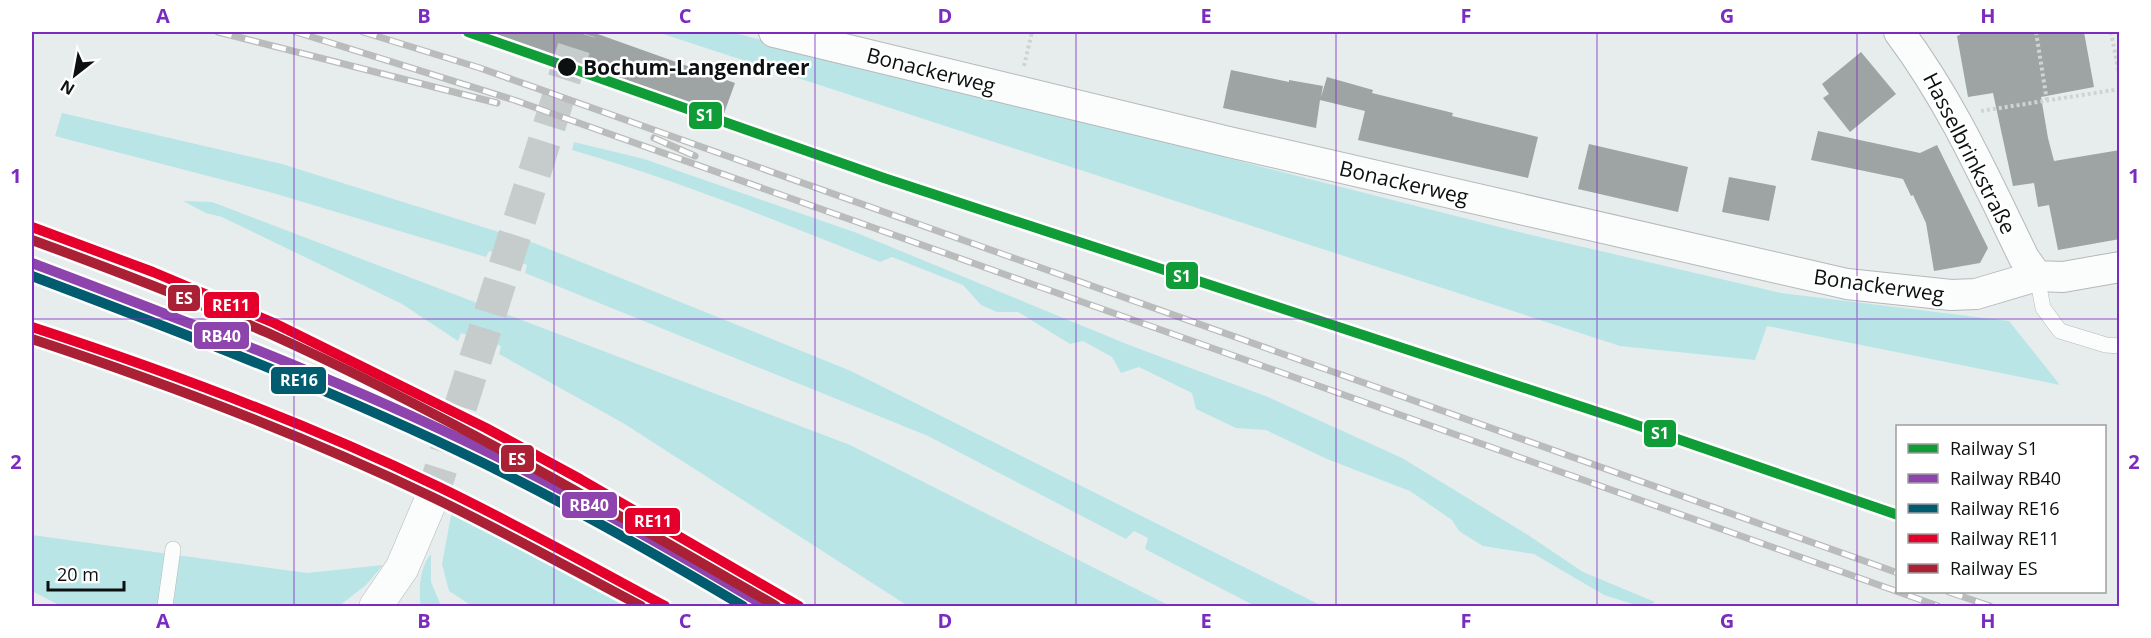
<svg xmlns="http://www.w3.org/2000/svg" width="2151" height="638" font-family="'Open Sans',sans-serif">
<rect width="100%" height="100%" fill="#e7eded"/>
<path fill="#b9e5e7" d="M657 32H730L1519 232 1781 293 2009 321 2060 385 1767 326 1755 360 1620 346Z
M62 113 282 164 534 243 851 371 1322 606H1255L1145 549 1148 538 1134 531 1126 539 928 436 525 273 527 265 489 251 486 257 273 193 55 136Z
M574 142 644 159 857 233 1129 345 1268 397 1402 458 1528 535 1583 572 1655 602 1648 606H1639L1604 595 1534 554 1483 546 1459 531 1452 520 1410 491 1327 459 1266 430 1236 428 1196 409 1192 393 1139 367 1121 373 1112 357 1083 341 1070 344 1018 312H997L981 305 963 285 892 257 880 262C778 221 677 180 572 150Z
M183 201 212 202 850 445 1170 606H908L623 423 499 354 501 346 461 333 458 341 402 304 222 217 206 213Z
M452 510 547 558 628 606H472L449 591 442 564Z
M32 535 307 573 383 565 366 585 339 606H61L32 591Z
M431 554V582L440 603 438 606H421C418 591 420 566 431 554Z"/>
<path fill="#9ea3a3" d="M495 32H592L735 83 723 116 495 34Z
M1959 32H2084L2094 87 2041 97 2048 138 2054 161 2120 150V239L2058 250 2049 205 2038 207 2034 183 2013 186 1993 93 1968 97 1957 36 1960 35Z
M1861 52 1896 94 1850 132 1823 98 1829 94 1822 84Z
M1231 70 1289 82V80L1323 86 1321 97 1327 77 1373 90 1372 93 1453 113 1452 116 1538 137 1528 178 1358 140 1365 111 1320 100 1316 128 1223 108Z
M1818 131 1920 153 1937 145 1988 248 1980 263 1934 271 1926 223 1913 195 1911 196 1903 179 1811 160Z
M1589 144 1688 167 1678 212 1578 189Z
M1729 177 1776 186 1769 221 1722 212Z"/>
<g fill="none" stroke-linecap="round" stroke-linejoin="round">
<path stroke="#c6cccc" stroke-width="33" stroke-dasharray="33 16" stroke-linecap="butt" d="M431 500 579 32"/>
<g stroke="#b5b9b9" stroke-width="16">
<path id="service" d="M2037 276 2043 308 2060 331 2106 345 2120 346
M165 606 173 549"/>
</g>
<g stroke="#b5b9b9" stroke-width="32">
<path id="minor" d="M774 32 1229 142 1847 284 1951 295 1976 294 2037 276 2063 277 2120 267
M1899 32C1951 101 1986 180 2024 258L2037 276"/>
</g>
<g stroke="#b5b9b9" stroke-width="34">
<path id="primary" d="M376 606 402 568 431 500"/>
</g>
<path stroke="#d1d3d3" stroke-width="4" stroke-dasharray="3 3" stroke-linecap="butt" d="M2036 32 2047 101
M2111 32 2120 79
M1024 66 1032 32
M1981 111 2120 89"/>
<use href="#service" stroke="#fbfcfc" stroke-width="15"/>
<use href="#minor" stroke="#fbfcfc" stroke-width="30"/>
<use href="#primary" stroke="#fbfcfc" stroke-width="33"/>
<g stroke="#babcbc" stroke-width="7">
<path id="rail" d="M218 32 497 103
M296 32 514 100 1938 606
M363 32 480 68 1898 573
M654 138 695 156
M1949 592 1990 606"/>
</g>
<use href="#rail" stroke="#fff" stroke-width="4.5" stroke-dasharray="14" stroke-linecap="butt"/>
<g stroke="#fff" stroke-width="15">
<path id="rail-1" d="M468 32 884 178 1619 419 1898 515"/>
</g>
<g stroke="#fff" stroke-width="15">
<path id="rail-2" d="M32 263C177 318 323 373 463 440 567 490 667 547 765 606"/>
</g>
<g stroke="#fff" stroke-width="15">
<path id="rail-3" d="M32 276C175 330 317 384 456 450 554 496 649 550 743 606"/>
</g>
<g stroke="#fff" stroke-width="15">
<path id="rail-4" d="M32 227 153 272 274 323 486 428 580 479 799 606
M32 327C170 372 306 423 437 486 514 523 589 565 665 606"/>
</g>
<g stroke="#fff" stroke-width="15">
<path id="rail-5" d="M32 240C111 269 190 299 268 333 443 412 610 510 776 606
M32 339C168 384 303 435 432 497 503 531 571 569 641 606"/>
</g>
<use href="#rail-1" stroke="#109c37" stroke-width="10"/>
<use href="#rail-2" stroke="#8e44ad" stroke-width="10"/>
<use href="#rail-3" stroke="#005c6e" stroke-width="10"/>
<use href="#rail-4" stroke="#e4002b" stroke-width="10"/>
<use href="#rail-5" stroke="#aa2135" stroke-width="10"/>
</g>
<path fill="none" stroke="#7b2cbf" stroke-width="1.5" stroke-opacity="0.55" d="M294 32V606M554 32V606M815 32V606M1076 32V606M1336 32V606M1597 32V606M1857 32V606M32 319H2120"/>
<circle fill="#0d1010" stroke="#fff" stroke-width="2" cx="567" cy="67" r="10"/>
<g text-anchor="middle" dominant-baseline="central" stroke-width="5" stroke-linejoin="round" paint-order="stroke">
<g font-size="21" font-weight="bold" fill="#0d1010" stroke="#fff" text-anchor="start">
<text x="583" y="67">Bochum-Langendreer</text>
</g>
<g font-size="21" fill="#0d1010" stroke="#fff">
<text transform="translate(931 70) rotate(14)">Bonackerweg</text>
<text transform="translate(1970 153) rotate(63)">Hasselbrinkstraße</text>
<text transform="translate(1404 182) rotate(13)">Bonackerweg</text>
<text transform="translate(1879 285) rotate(8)">Bonackerweg</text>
</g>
</g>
<g stroke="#fff" stroke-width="2">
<rect x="688" y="101" width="35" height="29" rx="6" fill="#109c37"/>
<rect x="1165" y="261" width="34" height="29" rx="6" fill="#109c37"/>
<rect x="167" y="284" width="34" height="28" rx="6" fill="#aa2135"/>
<rect x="203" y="291" width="57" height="28" rx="6" fill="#e4002b"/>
<rect x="193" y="321" width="57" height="29" rx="6" fill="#8e44ad"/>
<rect x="270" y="366" width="57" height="29" rx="6" fill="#005c6e"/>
<rect x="1643" y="419" width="34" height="29" rx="6" fill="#109c37"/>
<rect x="500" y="444" width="35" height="29" rx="6" fill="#aa2135"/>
<rect x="561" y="491" width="57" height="28" rx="6" fill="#8e44ad"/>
<rect x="624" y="507" width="57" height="28" rx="6" fill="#e4002b"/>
</g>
<g font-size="16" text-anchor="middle" font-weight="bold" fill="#fff">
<text x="705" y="121">S1</text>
<text x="1182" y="282">S1</text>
<text x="184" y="304">ES</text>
<text x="231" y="311">RE11</text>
<text x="221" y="342">RB40</text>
<text x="299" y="386">RE16</text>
<text x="1660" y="439">S1</text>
<text x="517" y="465">ES</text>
<text x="589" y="511">RB40</text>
<text x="653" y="527">RE11</text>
</g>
<rect width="2151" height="638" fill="none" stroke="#ffffff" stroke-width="66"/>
<rect x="1896" y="425" width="210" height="168" fill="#ffffff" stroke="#9e9f9f" stroke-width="1.5"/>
<rect x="1908" y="444" width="30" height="9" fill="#109c37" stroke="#9e9f9f" stroke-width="1.5"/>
<text x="1950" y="455" font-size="18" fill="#0d1010">Railway S1</text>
<rect x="1908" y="474" width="30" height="9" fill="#8e44ad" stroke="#9e9f9f" stroke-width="1.5"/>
<text x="1950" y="485" font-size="18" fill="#0d1010">Railway RB40</text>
<rect x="1908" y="504" width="30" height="9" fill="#005c6e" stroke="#9e9f9f" stroke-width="1.5"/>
<text x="1950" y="515" font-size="18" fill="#0d1010">Railway RE16</text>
<rect x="1908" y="534" width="30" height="9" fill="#e4002b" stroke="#9e9f9f" stroke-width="1.5"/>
<text x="1950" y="545" font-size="18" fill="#0d1010">Railway RE11</text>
<rect x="1908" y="564" width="30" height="9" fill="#aa2135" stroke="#9e9f9f" stroke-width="1.5"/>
<text x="1950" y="575" font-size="18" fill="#0d1010">Railway ES</text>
<g transform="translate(75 75) rotate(211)" stroke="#ffffff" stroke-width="4.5" paint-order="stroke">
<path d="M0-4.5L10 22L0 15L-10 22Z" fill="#0d1010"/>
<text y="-9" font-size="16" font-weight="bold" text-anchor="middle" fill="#0d1010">N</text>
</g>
<path d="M48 581v9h76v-9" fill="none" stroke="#0d1010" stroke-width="3"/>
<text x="57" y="581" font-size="18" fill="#0d1010" stroke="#ffffff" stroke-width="4.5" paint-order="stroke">20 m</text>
<rect x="33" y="33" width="2085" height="572" fill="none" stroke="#7b2cbf" stroke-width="2"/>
<g font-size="20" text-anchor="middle" font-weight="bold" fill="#7b2cbf">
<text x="163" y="23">A</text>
<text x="424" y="23">B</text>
<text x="685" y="23">C</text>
<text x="945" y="23">D</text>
<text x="1206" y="23">E</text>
<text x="1466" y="23">F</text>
<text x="1727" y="23">G</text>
<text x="1988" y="23">H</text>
<text x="16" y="183">1</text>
<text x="2134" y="183">1</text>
<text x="16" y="469">2</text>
<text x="2134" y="469">2</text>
<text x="163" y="628">A</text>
<text x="424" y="628">B</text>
<text x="685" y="628">C</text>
<text x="945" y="628">D</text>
<text x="1206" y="628">E</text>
<text x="1466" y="628">F</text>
<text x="1727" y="628">G</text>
<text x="1988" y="628">H</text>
</g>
</svg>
